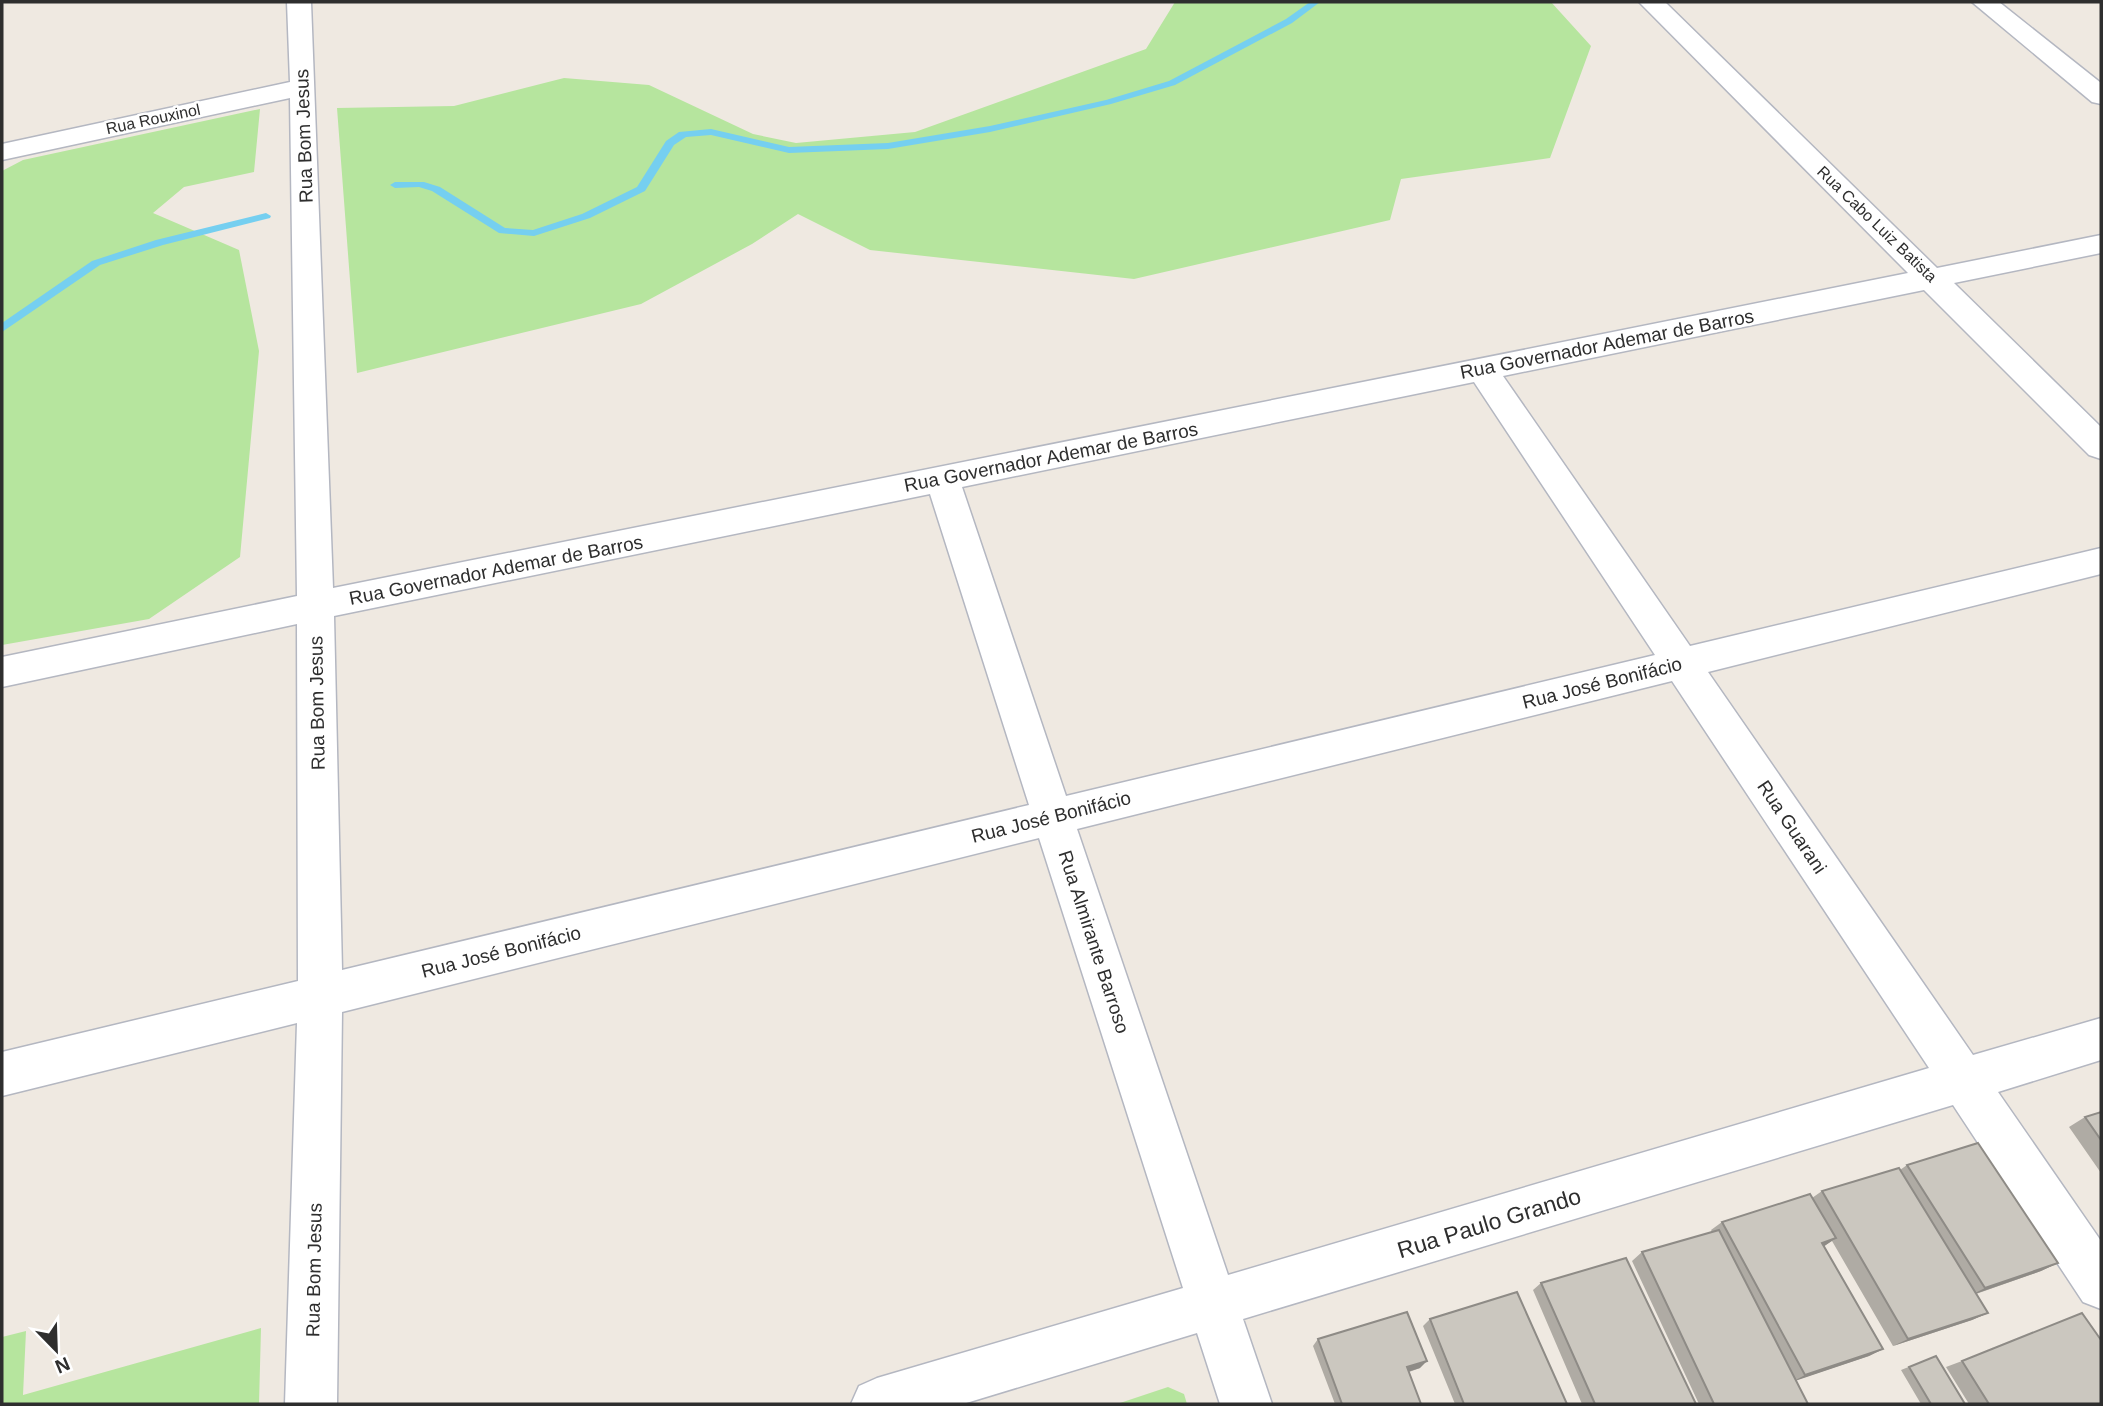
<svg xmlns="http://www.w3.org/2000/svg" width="2103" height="1406" font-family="Helvetica,sans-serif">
<rect width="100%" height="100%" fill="#efe9e1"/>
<path fill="#b6e59e" d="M1175 2H1551L1591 46 1550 158 1401 179 1390 220 1134 279 870 250 798 214 752 244 641 304 357 373 337 108 454 106 564 78 649 85 753 134 796 143 915 132 1146 49Z
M260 109 254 172 184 187 153 213 239 250 259 351 240 557 149 619 2 645V171L23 160Z
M261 1328 259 1404H2V1337L26 1331 23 1395Z
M1168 1387 1184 1394 1187 1404H1117Z"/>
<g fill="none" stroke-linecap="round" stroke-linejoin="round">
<path fill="#75cff0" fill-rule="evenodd" d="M1310 2H1320L1292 23 1175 85 1111 104 990 132 888 149 789 153 711 135 686 137 674 145 645 191 590 218 534 236 499 233 432 191 419 187 395 188 390 185 395 182H424L440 187 505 228 533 230 582 214 637 187 666 141 679 132 711 129 789 147 888 143 990 126 1106 100 1169 81 1286 19Z
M266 213 271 216 270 218 163 245 100 265 2 332V323L92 261 156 240Z"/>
<g stroke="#b4b7c1" stroke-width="3">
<path id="minor" d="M287 2H311L333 588 1908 273 1639 2H1665L1937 268 2101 235V253L1954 283 2101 427V459L2089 455 1924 290 1503 376 1690 646 2101 548V574L1708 672 1973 1055 2101 1018V1060L1998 1092 2101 1241V1309L2083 1302 1953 1105 1243 1319 1272 1404H1220L1197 1333 963 1404H851L859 1386 877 1378 1183 1288 1039 838 342 1012 337 1404H285L297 1023 2 1096V1052L298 981 297 624 2 687V657L297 596 290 98 2 160V144L290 82ZM1474 382 1655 655 1066 796 962 487ZM930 494 1029 805 342 970 334 616ZM1672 681 1929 1068 1228 1275 1077 829Z
M1972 2H1999L2101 83V104L2092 102Z"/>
</g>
<use href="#minor" fill="#fff" fill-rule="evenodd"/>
</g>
<path fill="#afaba4" d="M2101 1112V1173L2069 1127 2085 1117Z
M1907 1165 2058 1263 2041 1271 1976 1294 1988 1313 1972 1320 1893 1346 1832 1241 1824 1246 1883 1349 1869 1356 1796 1380 1808 1404H1699L1632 1261 1642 1252 1712 1232 1711 1230 1722 1222 1812 1198 1822 1191 1900 1170Z
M1541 1283 1696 1404H1582L1533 1290Z
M1430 1319 1567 1404H1455L1423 1326Z
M1318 1339 1420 1368 1409 1372 1421 1404H1335L1313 1346Z
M1936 1356 1965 1404H1921L1901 1370Z
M1962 1361 2101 1404H1969L1946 1367Z"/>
<path fill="#8e8b86" d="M1836 1238 1823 1247 1822 1243Z
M2058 1263 2041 1271 1969 1296 1985 1288Z
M1988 1313 1972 1320 1893 1346 1908 1339Z
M1883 1349 1869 1356 1792 1382 1805 1375Z
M1427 1361 1420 1368 1401 1374 1407 1367Z"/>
<path fill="#cbc7bf" stroke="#8e8b86" stroke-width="2" d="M2101 1112V1140L2085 1117Z
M1978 1143 2058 1263 1985 1288 1907 1165Z
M1899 1168 1988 1313 1908 1339 1822 1191Z
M1810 1194 1836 1238 1822 1243 1883 1349 1805 1375 1722 1222Z
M1719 1230 1808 1404H1714L1642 1252Z
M1626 1258 1696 1404H1595L1541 1283Z
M1517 1292 1567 1404H1464L1430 1319Z
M1407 1312 1427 1361 1407 1367 1421 1404H1342L1318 1339Z
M2082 1313 2101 1340V1404H1989L1962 1361Z
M1936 1356 1965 1404H1931L1909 1367Z"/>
<g text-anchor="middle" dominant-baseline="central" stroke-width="5" stroke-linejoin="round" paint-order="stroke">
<g font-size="16" fill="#2e2e2e" stroke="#fff">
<text transform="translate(153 119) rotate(-12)">Rua Rouxinol</text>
<text transform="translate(1877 224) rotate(44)">Rua Cabo Luiz Batista</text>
</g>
<g font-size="19" fill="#2e2e2e" stroke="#fff">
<text transform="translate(304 136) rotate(-92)">Rua Bom Jesus</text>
<text transform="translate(1607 344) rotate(-11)">Rua Governador Ademar de Barros</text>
<text transform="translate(1051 457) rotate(-11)">Rua Governador Ademar de Barros</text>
<text transform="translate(496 570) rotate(-11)">Rua Governador Ademar de Barros</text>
<text transform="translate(1602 683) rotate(-14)">Rua José Bonifácio</text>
<text transform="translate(317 703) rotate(-91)">Rua Bom Jesus</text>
<text transform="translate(1051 817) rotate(-14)">Rua José Bonifácio</text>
<text transform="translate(1792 827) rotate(56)">Rua Guarani</text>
<text transform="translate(1094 942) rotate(72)">Rua Almirante Barroso</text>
<text transform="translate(501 952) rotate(-14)">Rua José Bonifácio</text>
<text transform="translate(314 1270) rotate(-89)">Rua Bom Jesus</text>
</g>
<g font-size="23" fill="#2e2e2e" stroke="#fff">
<text transform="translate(1489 1223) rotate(-17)">Rua Paulo Grando</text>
</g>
</g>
<rect width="2103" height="1406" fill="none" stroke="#2e2e2e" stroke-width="7"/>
<g transform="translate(56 1350) rotate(157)" stroke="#ffffff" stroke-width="5" paint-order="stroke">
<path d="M0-5L12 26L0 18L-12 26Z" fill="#2e2e2e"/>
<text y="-10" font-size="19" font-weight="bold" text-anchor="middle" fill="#2e2e2e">N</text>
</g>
</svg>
